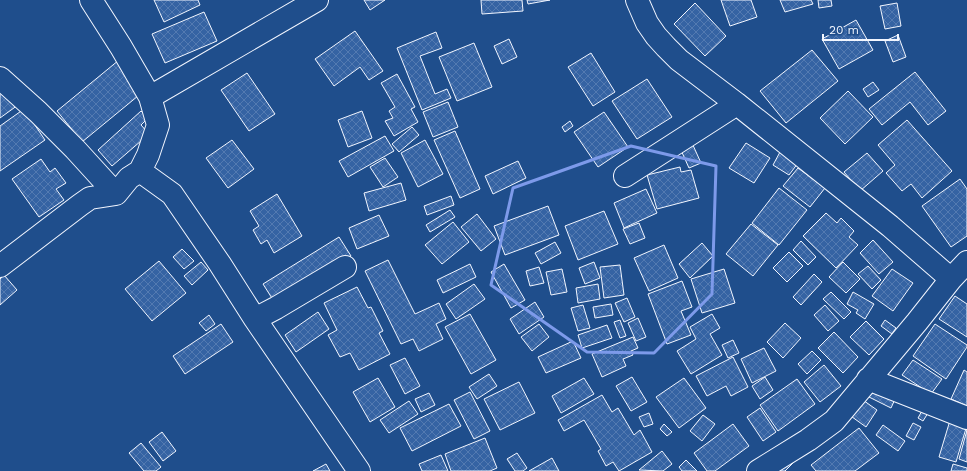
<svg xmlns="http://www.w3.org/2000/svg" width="967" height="471" font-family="'Work Sans',sans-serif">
<defs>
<pattern id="building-cross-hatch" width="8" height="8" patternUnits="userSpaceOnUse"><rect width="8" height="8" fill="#3563a3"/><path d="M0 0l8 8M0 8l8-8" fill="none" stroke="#537ab1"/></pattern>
</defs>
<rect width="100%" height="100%" fill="#1f4e8c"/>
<path fill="url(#building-cross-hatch)" stroke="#f2f6ff" d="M154 0H198L200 5 164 22Z
M364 0H385L370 10Z
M481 0H522L523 11 482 14Z
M527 0H550L528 4Z
M721 0H751L757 17 730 26Z
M780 0H811L813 4 785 12Z
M818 0H831L832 6 819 8Z
M695 3 726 36 705 56 674 24Z
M897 3 901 26 885 29 880 6Z
M204 12 217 41 165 63 152 34Z
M856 20 873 50 839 69 822 39Z
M355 31 383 71 369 80 360 67 334 86 315 59Z
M436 32 442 48 420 56 435 94 447 89 451 98 422 110 397 48Z
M898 35 906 57 893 62 885 41Z
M509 39 517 57 502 64 494 46Z
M474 43 492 87 457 101 439 57Z
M812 50 838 81 786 123 760 91Z
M591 53 615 92 593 106 568 67Z
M119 60 144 91 82 142 57 111Z
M915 72 946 111 928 125 910 102 882 125 869 109Z
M247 73 275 114 249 131 221 90Z
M397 74 415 107 411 109 418 122 394 136 385 121 393 118 389 111 395 107 381 83Z
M647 79 672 117 637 139 612 101Z
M0 82 18 105 0 118Z
M873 82 879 90 868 97 863 89Z
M848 91 873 117 845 144 820 118Z
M448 102 458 127 433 137 423 112Z
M24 109 45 140 0 171V126Z
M141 111 148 118 141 125 149 134 112 166 98 150Z
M362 111 372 138 348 147 338 120Z
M604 112 628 147 598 167 574 132Z
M907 120 952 171 922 198 911 184 902 191 886 173 895 165 878 145Z
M570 121 573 126 565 132 562 127Z
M412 127 419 135 399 152 392 144Z
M455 131 480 189 460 198 434 140Z
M385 136 394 151 348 177 339 161Z
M232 140 254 169 228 188 206 158Z
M425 140 443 174 418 187 401 153Z
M692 143 701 163 689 168 680 148Z
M746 143 770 158 754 183 729 168Z
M780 152 798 163 789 175 773 165Z
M867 153 883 171 860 191 844 172Z
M385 158 398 177 383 187 370 167Z
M41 159 50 172 55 168 66 183 56 189 64 200 39 217 12 179Z
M518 161 526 178 493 194 485 176Z
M680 167 681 172 691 170 699 198 657 209 647 175Z
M798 168 825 188 810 207 783 186Z
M960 179 967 189V236L951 247 922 206Z
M401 183 406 200 369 211 364 193Z
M779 188 807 210 779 245 752 223Z
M646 189 657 213 624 228 614 203Z
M277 194 302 236 274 253 267 240 261 244 253 230 259 226 250 211Z
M451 196 454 205 427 215 424 206Z
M548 206 559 235 505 255 494 226Z
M450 210 455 217 430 232 426 225Z
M604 211 618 244 578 260 565 226Z
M826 213 837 223 841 218 854 231 849 237 858 245 836 268 803 236Z
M477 214 496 239 481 251 461 227Z
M379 215 389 236 357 249 349 228Z
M453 222 469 242 442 264 425 245Z
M639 223 645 238 630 244 623 229Z
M751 224 778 245 753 276 726 254Z
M339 237 351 256 275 303 263 284Z
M873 240 893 262 879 274 860 253Z
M801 241 816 257 808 265 793 250Z
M555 242 561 253 541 264 535 253Z
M702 243 713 256 690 278 679 264Z
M664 245 678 278 649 291 634 258Z
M182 249 194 261 184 269 173 257Z
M789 252 803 266 787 282 773 268Z
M388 260 415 314 439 303 446 319 436 324 443 339 419 351 413 339 401 344 365 271Z
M159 261 186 293 152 321 125 289Z
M201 262 208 270 192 285 184 276Z
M594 262 600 278 585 284 579 268Z
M843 262 860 279 846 293 829 277Z
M470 264 476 277 443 293 437 280Z
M504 264 525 300 511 308 491 272Z
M620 265 624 295 604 298 600 267Z
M868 266 881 280 872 289 858 274Z
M539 267 544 283 530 286 526 271Z
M562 269 567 292 551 295 546 272Z
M724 269 735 303 702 313 691 279Z
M892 269 913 283 893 311 872 296Z
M814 274 822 282 801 305 793 297Z
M4 275 17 290 0 305V279Z
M682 281 692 307 681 311 691 335 667 344 648 294Z
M474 284 485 299 456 319 446 304Z
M598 284 600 299 578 303 576 288Z
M357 287 368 308 371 307 383 331 379 333 390 354 359 370 350 353 340 357 328 335 337 330 324 303Z
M831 292 851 312 844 319 823 299Z
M853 292 874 304 865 319 856 313 858 310 847 304Z
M955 296 967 304V337L939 319Z
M627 298 635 317 624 322 615 303Z
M535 302 544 317 519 334 510 319Z
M611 304 613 315 595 318 593 307Z
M583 305 590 328 578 331 571 308Z
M825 305 839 321 828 331 814 315Z
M318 312 329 329 296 352 285 335Z
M470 314 496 360 471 374 445 327Z
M712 314 720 328 710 334 722 355 691 374 677 351 696 339 690 327Z
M209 315 215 324 206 331 199 323Z
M638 318 646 337 636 341 628 323Z
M620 320 626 336 620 338 614 322Z
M885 320 896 328 892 334 881 326Z
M866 321 884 339 869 355 850 337Z
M785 323 801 338 783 358 767 342Z
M221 324 233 342 185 374 173 356Z
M539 324 549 337 532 351 521 337Z
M935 324 967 345V347L946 379 913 356Z
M607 325 612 338 582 348 578 335Z
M834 332 858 357 843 373 818 348Z
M633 337 638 348 631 351 633 355 623 359 626 366 602 377 592 354Z
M733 340 739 353 728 358 722 345Z
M573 341 581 358 546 373 538 357Z
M764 348 776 371 752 383 741 359Z
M812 351 821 360 807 374 798 364Z
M733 357 748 387 731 396 726 386 707 396 696 376Z
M405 358 420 386 405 394 390 365Z
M913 360 942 379 931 394 902 375Z
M824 365 841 386 820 402 804 382Z
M964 370 967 372V406L951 399Z
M489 374 497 386 477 399 469 387Z
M632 377 647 402 631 411 616 386Z
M765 377 773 390 760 399 752 386Z
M378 378 395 407 370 422 353 392Z
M584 378 594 394 561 413 552 396Z
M684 378 706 408 679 428 656 397Z
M797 379 815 404 778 431 760 405Z
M519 382 535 413 500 430 484 399Z
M874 387 896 397 891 408 869 397Z
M470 392 490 431 474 439 454 400Z
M429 393 435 405 421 412 415 399Z
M602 395 612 412 618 408 634 435 640 430 652 452 619 471 613 462 606 466 598 451 601 449 584 420 564 431 558 420Z
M860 398 877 410 866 427 848 414Z
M409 401 418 414 389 433 380 420Z
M449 404 461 426 412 451 400 428Z
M760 408 776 432 763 441 747 417Z
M923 409 928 413 923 421 918 418Z
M649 413 653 424 644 427 639 417Z
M703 415 715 424 702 441 690 431Z
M951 417 967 425 956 462 939 457Z
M913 423 921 427 914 440 906 436Z
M664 424 672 432 667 436 660 429Z
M733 424 749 446 715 471H707L694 453Z
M883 425 905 441 898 451 876 435Z
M859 428 879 453 855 471H816L811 465Z
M967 430V462L959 459Z
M162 432 176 451 163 461 149 442Z
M485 438 497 468 490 471H451L445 454Z
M141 443 161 467 156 471H144L129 453Z
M662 451 672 464 663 471 639 470Z
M517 453 527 468 523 471H515L507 459Z
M441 455 448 471H422L419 464Z
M552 458 559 471H529Z
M797 459 785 471H776Z
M686 460 697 471H682L679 467Z
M326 464 330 471H313Z
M953 464 967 468V471H951Z"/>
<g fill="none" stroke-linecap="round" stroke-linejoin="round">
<g stroke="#f2f6ff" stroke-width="24">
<path id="street" d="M637 0 647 23 656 36 666 47 679 60 737 104 890 226 951 279
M0 78 38 112 75 149 116 194
M150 97 317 0
M140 171 172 194 220 264 255 319 276 308 345 267
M625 176 737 104
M0 266 80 205 90 198 116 194 129 178 140 171 148 155 158 125 150 97 121 47 91 0
M255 319 359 471
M868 379 967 418
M758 471 808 440 834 421 917 322 951 279 967 262"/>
</g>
<use href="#street" stroke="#1f4e8c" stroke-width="22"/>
</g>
<path fill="none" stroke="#7d9aea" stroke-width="3" stroke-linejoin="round" d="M631 146 716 166 712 294 654 353 587 352 491 285 513 188Z"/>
<path d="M823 34v6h75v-6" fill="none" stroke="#f2f6ff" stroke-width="2"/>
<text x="829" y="34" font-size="12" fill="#f2f6ff" stroke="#1f4e8c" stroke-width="3" paint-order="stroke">20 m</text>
</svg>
